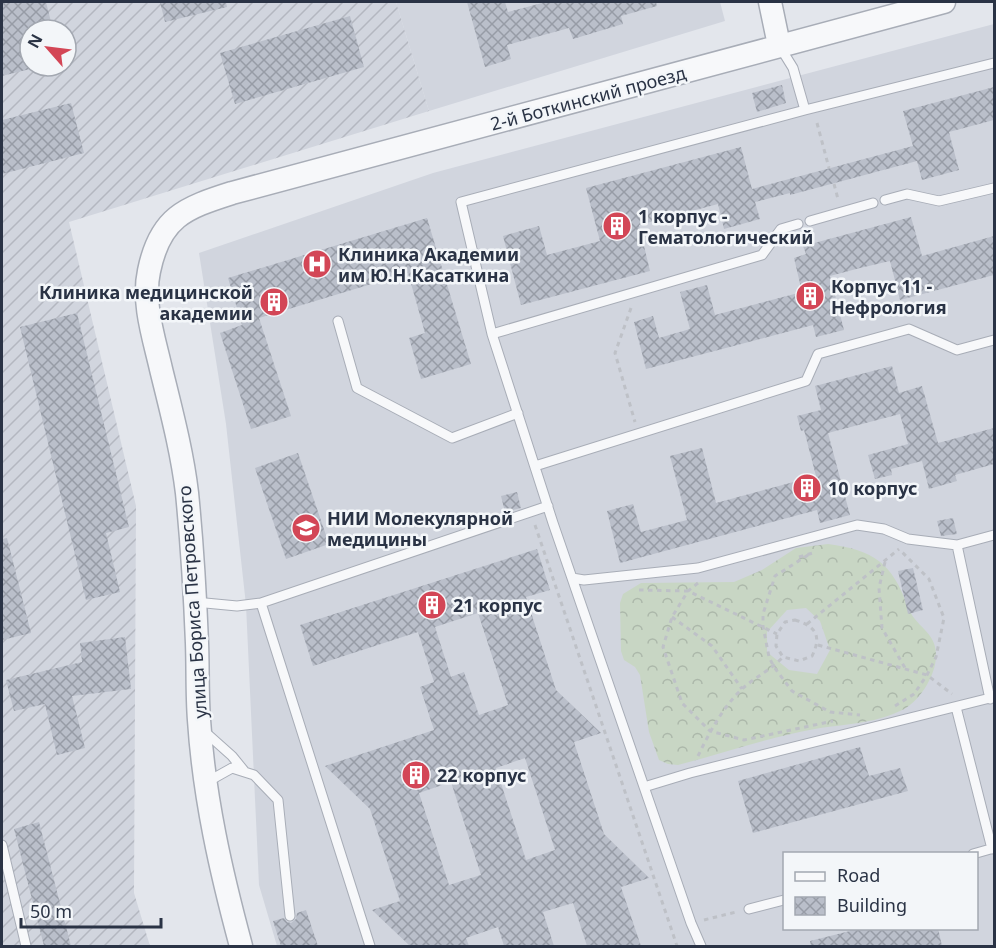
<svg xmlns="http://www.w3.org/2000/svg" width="996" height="948" font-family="'Noto Sans',sans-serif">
<defs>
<pattern id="industrial-furrows" width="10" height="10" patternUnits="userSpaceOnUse" patternTransform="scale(1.5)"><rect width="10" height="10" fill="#d1d5de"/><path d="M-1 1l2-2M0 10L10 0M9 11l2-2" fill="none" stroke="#b4b7c0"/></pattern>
<pattern id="forest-crowns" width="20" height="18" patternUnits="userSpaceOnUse" patternTransform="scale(1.5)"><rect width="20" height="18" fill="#c8d6c4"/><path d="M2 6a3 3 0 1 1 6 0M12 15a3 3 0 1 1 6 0" fill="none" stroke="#acb8aa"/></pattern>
<pattern id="building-cross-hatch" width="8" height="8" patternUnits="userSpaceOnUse" patternTransform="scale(1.5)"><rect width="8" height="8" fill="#babfca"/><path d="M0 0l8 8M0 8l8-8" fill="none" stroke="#979ca6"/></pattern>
</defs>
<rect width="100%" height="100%" fill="#e3e6ec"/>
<path fill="#d1d5de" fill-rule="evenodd" d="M396 2H720L725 21 429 111Z
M994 24V946H277L259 885 246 605 226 424 199 253 433 173ZM784 854H976V928H784Z"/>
<path fill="url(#industrial-furrows)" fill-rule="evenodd" d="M2 2H396L429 111 69 222 136 506 134 893 150 946H2ZM30 30H66V66H30Z"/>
<path fill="url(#forest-crowns)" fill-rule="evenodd" d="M828 544C874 550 892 563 908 607 915 627 937 632 936 656 936 676 918 704 900 711 873 724 844 724 815 729 770 737 723 753 678 765L668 764 659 760 649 732 640 675 635 667 624 660 621 651 620 603 623 594 641 583 734 582 762 570 796 548ZM806 608 820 621 830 650 817 674 789 670 767 652V632L787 610Z"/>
<path fill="url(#building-cross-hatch)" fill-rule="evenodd" d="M2 2H46L53 30H30V69L2 76Z
M160 2H226L227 7 165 22Z
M467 2H505L508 12 546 2H656L657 6 621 16 623 24 573 39 569 28 507 45 511 59 485 67Z
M350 16 364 67 235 104 220 53Z
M782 85 786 103 757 112 752 93Z
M994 87V120L949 132 959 170 922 180 917 161 790 195V193L755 202 760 219 724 229 718 204 639 225 650 271 521 305 503 236 539 226 547 255 600 241 586 188 741 147 752 189 913 146 903 111Z
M71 103 84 153 2 174V120Z
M911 217 922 256 994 236V275L900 300 890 261 860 268 830 276 844 330 816 337 813 325 646 369 634 322 653 316 659 338 690 329 680 292 707 285 715 315 802 292 794 258 806 254 803 246Z
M427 218 471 364 421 379 409 338 425 333 408 273 259 318 291 416 251 429 220 333 242 325 228 278Z
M77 313 129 527 106 533 120 592 86 600 20 327Z
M892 366 899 393 922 386 938 443 994 428V464L955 475 957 481 929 489 922 461 891 469 892 475 875 479 868 455 908 444 900 414 828 433 850 515 820 523 817 510 620 563 607 511 633 504 641 532 687 520 670 456 702 448 716 503 816 476 804 430 801 431 797 416 821 410 815 386Z
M298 453 329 544 286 559 255 468Z
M517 492 521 508 505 512 501 496Z
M953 518 957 534 941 536 937 521Z
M7 538 31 633 2 640V539Z
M537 549 550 590 526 597 556 690 601 733 574 742 604 834 649 878 621 887 641 946H587L573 903 543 912 554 946H504L498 927 466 938 469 946H410L372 910 400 901 370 809 325 766 434 730 420 687 434 682 418 632 313 666 300 625ZM478 613 508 705 479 715 464 672 451 677 435 627ZM525 758 555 850 526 860 496 768ZM451 782 481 875 449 885 419 793Z
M913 568 923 610 908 614 898 571Z
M125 637 131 689 72 696 85 748 57 755 45 704 14 711 6 680 82 662 80 643Z
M860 747 869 776 900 768 908 791 753 833 738 781Z
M39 822 71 946H44L14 829Z
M306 910 318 946H281L273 921 284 918 287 922 291 923 296 919 297 913Z
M849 928H938L942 946H811L810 941 850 931Z"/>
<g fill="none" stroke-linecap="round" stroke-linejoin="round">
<g stroke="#a8adb7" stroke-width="11">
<path id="service" d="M805 110 994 63
M885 200 907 194 939 201 994 188
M810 221 873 203
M338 321 357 388 452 438 518 413
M492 334 762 255 781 229 798 224
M535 466 806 381 818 354 909 329 957 350 994 340
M572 578 584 580 698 568 857 525 884 529 908 539 957 545
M195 602 237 606 261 603 548 506
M261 603 370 946
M990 699 957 545 994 535
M956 707 992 849
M204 731 232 756 245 772
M207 782 232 768 254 775 278 800 290 916
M644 787 690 773 994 697
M2 845 26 946
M973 854 994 848
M749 909 784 900
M701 946 691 923 553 523 492 334 461 202 805 110 793 68 780 47"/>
</g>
<g stroke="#a8adb7" stroke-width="25">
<path id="tertiary" d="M770 2 779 45
M241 946C221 872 204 797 199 720 197 694 198 668 197 643 195 593 192 543 187 493 182 451 171 410 161 369 154 338 142 303 149 271 160 217 185 208 232 193L944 2"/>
</g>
<path stroke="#bec1c7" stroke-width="3" stroke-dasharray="4.5 4.5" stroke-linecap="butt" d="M817 123 829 168
M834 184 838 199
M631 308 615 353 635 422
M535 525 677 946
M808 555 775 576 763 614V626L769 657 774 667 792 691 830 712 860 715
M799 557 813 553
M885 562 879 588 882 628 905 668
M698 583 688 591 672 617 663 647 682 703 710 731 744 740 833 721
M639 590 688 591 777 634
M672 617 712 646 742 689
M795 620C816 626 822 636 812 656L799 661 783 657 776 646 777 634 785 622Z
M807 624 899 549
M818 645 927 675 952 694
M895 706 914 694 927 675 936 657 944 618 929 579 902 552
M698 756C709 733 723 707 742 689 755 677 771 670 783 657
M704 920 736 912"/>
<use href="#service" stroke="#f7f8fa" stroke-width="9"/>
<use href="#tertiary" stroke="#f7f8fa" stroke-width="22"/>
</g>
<defs>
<g id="building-disc" transform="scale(1.5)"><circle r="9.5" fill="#d34656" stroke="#f3f6f9"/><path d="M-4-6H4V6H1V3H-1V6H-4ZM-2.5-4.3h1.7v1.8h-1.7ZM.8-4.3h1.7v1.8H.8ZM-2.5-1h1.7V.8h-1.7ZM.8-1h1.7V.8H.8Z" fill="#fff"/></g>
<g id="hospital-disc" transform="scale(1.5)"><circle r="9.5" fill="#d34656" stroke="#f3f6f9"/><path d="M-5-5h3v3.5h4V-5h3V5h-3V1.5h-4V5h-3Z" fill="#fff"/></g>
<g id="university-disc" transform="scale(1.5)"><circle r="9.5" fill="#d34656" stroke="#f3f6f9"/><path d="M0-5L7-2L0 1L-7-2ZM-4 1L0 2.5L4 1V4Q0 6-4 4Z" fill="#fff"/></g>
</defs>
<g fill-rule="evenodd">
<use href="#building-disc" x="617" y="226"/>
<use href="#hospital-disc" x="317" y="264"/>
<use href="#building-disc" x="810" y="296"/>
<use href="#building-disc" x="274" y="302"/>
<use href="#building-disc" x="807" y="488"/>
<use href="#university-disc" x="306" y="528"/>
<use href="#building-disc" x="432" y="605"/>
<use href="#building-disc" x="416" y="775"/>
</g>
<g text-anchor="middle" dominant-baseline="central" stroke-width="5" stroke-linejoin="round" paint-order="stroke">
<g font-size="18" fill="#2a3345" stroke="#f3f6f9">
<text transform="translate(588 98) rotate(-15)">2-й Боткинский проезд</text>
<text transform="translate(192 602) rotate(-94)">улица Бориса Петровского</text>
</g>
<g font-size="18" font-weight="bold" fill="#2a3345" stroke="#f3f6f9" text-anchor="start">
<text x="638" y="216">1 корпус -<tspan x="638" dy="21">Гематологический</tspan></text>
<text x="338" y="254">Клиника Академии<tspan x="338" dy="21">им Ю.Н.Касаткина</tspan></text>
<text x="831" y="286">Корпус 11 -<tspan x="831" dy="21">Нефрология</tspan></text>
<text x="253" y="292" text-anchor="end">Клиника медицинской<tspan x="253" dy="21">академии</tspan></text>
<text x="828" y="488">10 корпус</text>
<text x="327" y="518">НИИ Молекулярной<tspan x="327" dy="21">медицины</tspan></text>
<text x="453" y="605">21 корпус</text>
<text x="437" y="775">22 корпус</text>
</g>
</g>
<rect width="996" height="948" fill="none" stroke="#2a3345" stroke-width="6"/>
<rect x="783" y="852" width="195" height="78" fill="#f3f6f9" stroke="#a3a8b1" stroke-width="1.5"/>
<rect x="795" y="872" width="30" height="9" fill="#f7f8fa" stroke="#a3a8b1" stroke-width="1.5"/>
<text x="837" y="882" font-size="18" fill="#2a3345">Road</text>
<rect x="795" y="897" width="30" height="18" fill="url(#building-cross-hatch)" stroke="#a3a8b1" stroke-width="1.5"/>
<text x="837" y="912" font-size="18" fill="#2a3345">Building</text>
<g transform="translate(48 48) rotate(298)"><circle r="28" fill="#f3f6f9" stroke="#a3a8b1" stroke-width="1.5"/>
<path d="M0-4.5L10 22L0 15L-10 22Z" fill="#d34656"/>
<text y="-9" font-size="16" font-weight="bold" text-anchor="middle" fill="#2a3345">N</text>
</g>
<path d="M21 918v9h140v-9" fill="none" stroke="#2a3345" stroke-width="3"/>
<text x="30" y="918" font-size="18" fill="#2a3345" stroke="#f3f6f9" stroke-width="4.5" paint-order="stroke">50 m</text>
</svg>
